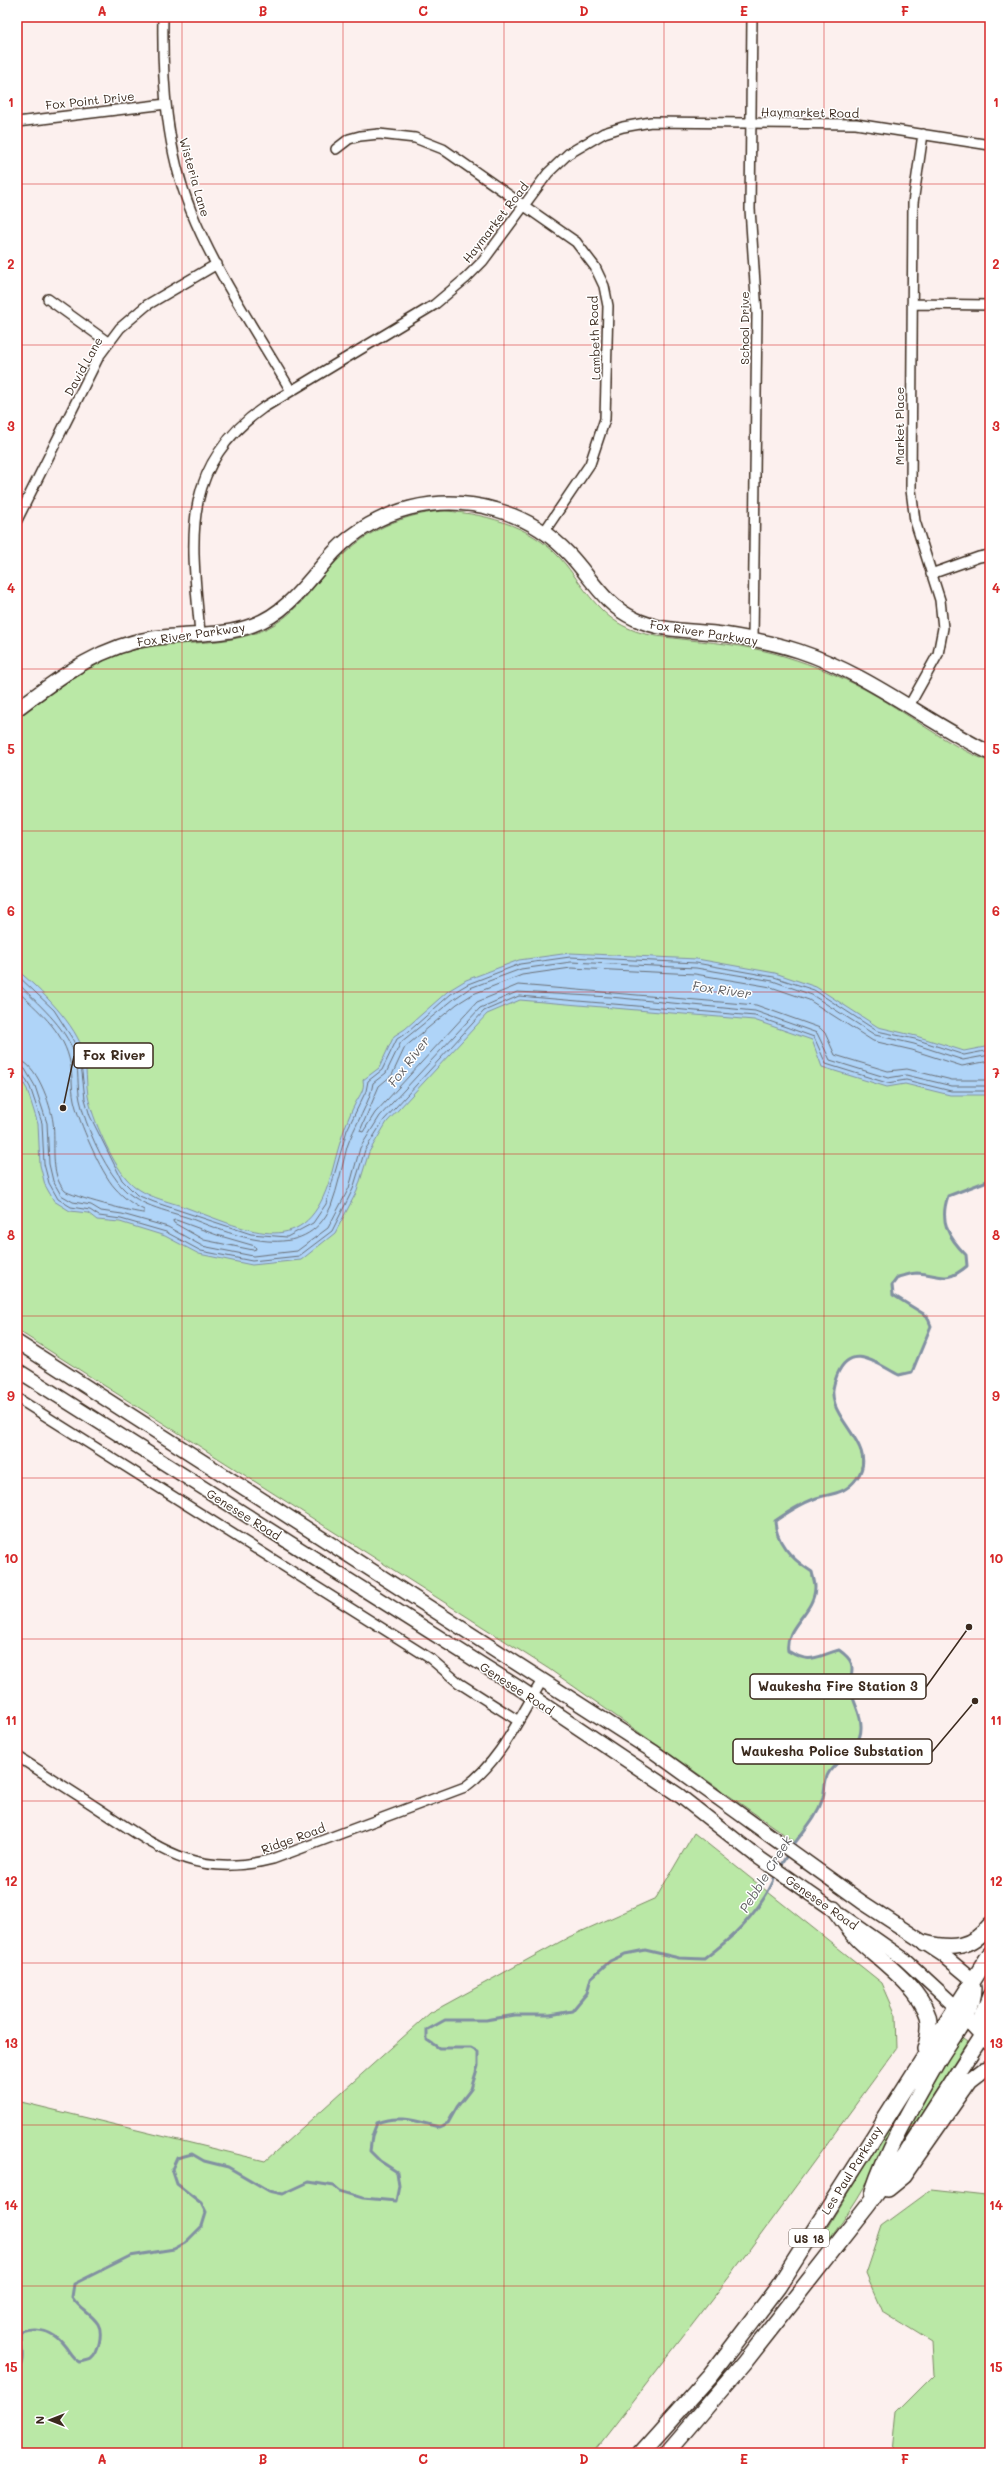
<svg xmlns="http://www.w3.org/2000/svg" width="1007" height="2470" font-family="Mali,sans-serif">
<rect width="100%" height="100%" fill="#fcf0ee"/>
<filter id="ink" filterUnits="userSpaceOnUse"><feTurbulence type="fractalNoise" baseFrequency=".025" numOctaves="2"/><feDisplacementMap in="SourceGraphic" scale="8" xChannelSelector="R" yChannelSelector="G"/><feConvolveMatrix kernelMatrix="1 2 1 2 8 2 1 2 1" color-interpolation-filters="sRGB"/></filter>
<g filter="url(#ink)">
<path fill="#bae8a6" stroke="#7a8962" d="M445 511C490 514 537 528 566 565 584 588 600 616 628 628 647 637 669 637 689 640 722 643 755 647 787 657 813 665 840 676 864 689 907 712 944 744 990 762V1180L948 1196C939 1221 948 1237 966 1255L967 1266C944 1285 941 1274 917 1273 911 1273 904 1276 898 1277L892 1285 893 1295 927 1316 931 1326 912 1372 899 1375C877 1364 851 1341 837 1375 833 1386 831 1394 835 1405 843 1430 872 1446 858 1476 851 1492 835 1493 820 1497 805 1501 788 1512 775 1522 776 1544 794 1560 812 1572 813 1577 815 1582 815 1587 815 1613 785 1626 788 1651 811 1665 816 1656 839 1650 860 1665 849 1670 851 1690 853 1703 862 1714 861 1728 861 1750 836 1759 828 1774 825 1781 825 1791 823 1798 817 1815 805 1828 795 1842L549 1669 17 1330V719C53 692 88 660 133 650 178 639 234 649 275 624 295 612 309 593 324 575 356 537 394 514 445 511Z
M694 1833 882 1983 896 2015 897 2048 730 2276 593 2453H17V2101L265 2161 430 2013 569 1937 656 1898Z
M959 2036 967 2042 909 2133 906 2131Z
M933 2056C900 2121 870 2186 827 2243L820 2239Z
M931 2190 986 2196 990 2193V2453H893L897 2412 934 2375 932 2342 882 2311 866 2274 882 2226Z"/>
<path fill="#afd4f8" stroke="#8190a1" d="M570 953 697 959 775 973 816 987 878 1027 916 1036 964 1051 990 1046V1095H950L905 1084 887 1087 822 1067 812 1040 754 1020 520 1000 487 1014 387 1122 369 1152 357 1191 335 1233 301 1260 252 1265 199 1254 165 1236 120 1222 97 1220 88 1213 70 1211 54 1201 45 1185 40 1165 38 1124 27 1089 17 1072V970C40 989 77 1025 84 1054 87 1068 86 1083 88 1096 92 1118 112 1162 126 1178 143 1198 167 1200 190 1209 259 1235 310 1260 333 1168 339 1145 345 1123 356 1102 360 1095 365 1089 363 1080L379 1068 394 1036 405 1029 448 991 466 980 519 960Z"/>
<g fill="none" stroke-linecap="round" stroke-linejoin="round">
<path stroke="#696e75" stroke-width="1" d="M17 975 54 1010 72 1038 80 1055 85 1099 90 1116 122 1180 137 1195 154 1202 251 1234 287 1237 313 1223 326 1204 347 1130 366 1091 368 1081 382 1070 397 1039 408 1032 451 994 468 984 520 964 570 957 696 963 774 977 814 990 877 1031 915 1039 964 1055 990 1050
M17 982C38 1005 64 1024 75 1055 79 1069 77 1086 80 1100 86 1127 101 1160 118 1182 135 1206 166 1210 192 1219 235 1236 305 1265 331 1206 338 1187 342 1167 347 1147 353 1128 371 1101 373 1083L386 1073 401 1042 454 999 470 988 521 969 571 962 696 968 773 981 812 995 875 1035 914 1044 963 1060 990 1055
M17 991C37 1009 62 1030 69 1058 73 1071 71 1086 74 1100 78 1120 101 1173 115 1188 124 1198 132 1204 144 1210V1213C135 1213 71 1196 65 1191 49 1174 56 1143 53 1122 51 1106 36 1060 17 1060
M990 1061 962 1066 912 1050 873 1041 809 1000 771 987 695 974 571 968 522 975 473 994 457 1004 405 1047 392 1075 379 1086 360 1131 363 1132 375 1113 477 1002 518 985 756 1005 820 1028 825 1033 835 1055 888 1071 907 1069 952 1080H990
M17 1066 25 1069 35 1086 47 1123 49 1164 53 1181 61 1195 73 1202 91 1205 101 1211 122 1214 168 1227 202 1246 253 1256 297 1251 328 1228 349 1188 360 1148 380 1116 480 1008 517 992 610 997 755 1011 817 1033 830 1060 888 1078 906 1075 952 1086H990
M17 1071 22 1073 30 1087 42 1123 44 1164 49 1183 58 1199 71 1207 90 1210 99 1216 121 1219 166 1232 201 1251 252 1261 299 1256 332 1231 353 1189 365 1150 384 1120 484 1011 519 996 755 1016 814 1037 826 1064 887 1083 906 1080 951 1091H990
M176 1220 217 1235 255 1246 256 1249 253 1250 204 1240 174 1223 173 1221Z"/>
<path stroke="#8190a1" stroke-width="3" d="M792 1847C803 1831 817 1817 823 1798 825 1791 824 1781 828 1774 836 1759 861 1750 861 1728 862 1714 853 1703 851 1690 849 1670 860 1665 839 1650 816 1656 811 1665 788 1651 784 1626 815 1613 815 1587 815 1582 813 1577 812 1572 793 1560 776 1544 775 1521 788 1512 805 1501 820 1497 836 1493 847 1492 857 1478 876 1452 843 1428 835 1405 831 1393 833 1386 837 1375 851 1341 877 1364 899 1375L912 1372 931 1326 927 1316 893 1295 892 1285 898 1277C904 1276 911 1273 917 1273 941 1274 944 1285 967 1266L966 1255C948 1237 939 1221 948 1196L990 1180
M779 1868 789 1852
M17 2371C27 2360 19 2345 22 2332 38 2327 53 2331 64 2345 70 2352 71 2357 79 2362 82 2361 88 2361 91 2359 99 2353 103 2332 98 2324 90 2312 81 2311 72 2297L74 2284 130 2256 174 2249 185 2243 202 2226 206 2213 201 2203 177 2184 172 2169 177 2158 192 2154 204 2161 228 2167 269 2191 283 2194 309 2182 334 2186 340 2191 363 2198 396 2201 399 2186 397 2172 380 2161 370 2151 372 2136 377 2123C399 2114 417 2122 439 2127L448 2123 457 2107 471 2089 478 2066V2052L471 2048H439L427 2040V2030L445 2020H486L515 2015H550L572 2011 587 1993 591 1978 610 1961 625 1954 645 1950 679 1958 704 1959C734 1937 762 1910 776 1875"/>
<g stroke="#3b2a1e" stroke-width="12">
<path id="street" d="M163 17C162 82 166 149 191 211 216 273 257 333 291 391
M752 17 750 209 757 313 753 639
M17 122 166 104
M336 149 349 139 360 136 379 134 415 138 443 149 576 242 595 267 604 286 608 306 605 419 590 464 544 532
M48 299 109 343
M912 304 990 305
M17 520 99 356 120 328 147 305 217 264
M931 574 979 557 990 555
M200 633C192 542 178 469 263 408L434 305 466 278 483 261 548 173 568 154 604 133 623 127 651 122 856 124 990 145
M909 706 938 654 943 628 940 600 915 521 911 490 913 203 923 134
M17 1398 431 1659 459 1683 517 1720
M17 1756C44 1774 72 1791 99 1809 160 1849 196 1879 273 1859L465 1787C501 1761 520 1716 543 1679"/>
</g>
<g stroke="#3b2a1e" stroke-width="16">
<path id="secondary" d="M17 709C60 677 99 646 153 638 185 633 222 637 253 625 289 612 309 579 334 552 354 531 382 515 410 508 467 494 529 511 569 554 591 577 604 605 635 619 662 632 693 630 723 634 748 638 774 643 799 651 869 674 925 721 990 753
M17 1342 654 1752 862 1902 943 1955 973 1980
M17 1370 516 1686 680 1796 755 1855 904 1959 956 2007"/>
</g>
<g stroke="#3b2a1e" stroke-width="18">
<path id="primary" d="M834 1909C842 1919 850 1931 859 1940 881 1961 919 1987 928 2016 931 2027 928 2039 925 2049
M925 1943C952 1950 972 1948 990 1925
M958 2009 990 2043
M982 2034V2016L990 1996
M887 2189 903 2176 970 2080 983 2070 990 2068
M873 2191C888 2146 914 2103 937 2062 950 2039 973 2015 973 1988
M641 2453 710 2376 778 2287 990 1954
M667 2453 744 2363 868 2205 904 2156 990 2023"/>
</g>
<use href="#street" stroke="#fff" stroke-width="9"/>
<use href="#secondary" stroke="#fff" stroke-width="13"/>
<use href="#primary" stroke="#fff" stroke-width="15"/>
</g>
</g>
<path fill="none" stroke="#d62828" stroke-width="1" stroke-opacity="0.55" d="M182 17V2453M343 17V2453M504 17V2453M664 17V2453M824 17V2453M17 184H990M17 345H990M17 507H990M17 669H990M17 831H990M17 992H990M17 1154H990M17 1316H990M17 1478H990M17 1639H990M17 1801H990M17 1963H990M17 2125H990M17 2286H990"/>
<g text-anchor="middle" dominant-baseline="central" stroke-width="3" stroke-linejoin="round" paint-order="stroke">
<rect fill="#fff" stroke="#766a62" stroke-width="1" x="789" y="2229" width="40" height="18" rx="3"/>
<g font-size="11" font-weight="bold" fill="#3b2a1e">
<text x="809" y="2238">US 18</text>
</g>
<g font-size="12" fill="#3b2a1e" stroke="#fff">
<text transform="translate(90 100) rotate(-6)">Fox Point Drive</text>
<text transform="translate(810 112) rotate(1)">Haymarket Road</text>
<text transform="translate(195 177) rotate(74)">Wisteria Lane</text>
<text transform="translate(495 222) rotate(-52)">Haymarket Road</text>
<text transform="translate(744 328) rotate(-90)">School Drive</text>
<text transform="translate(594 338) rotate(-92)">Lambeth Road</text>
<text transform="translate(83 366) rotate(-61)">David Lane</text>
<text transform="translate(899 426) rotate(-90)">Market Place</text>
<text transform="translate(704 632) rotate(9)">Fox River Parkway</text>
<text transform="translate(191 634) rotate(-8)">Fox River Parkway</text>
<text transform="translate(244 1514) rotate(32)">Genesee Road</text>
<text transform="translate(517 1688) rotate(33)">Genesee Road</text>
<text transform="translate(293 1838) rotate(-20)">Ridge Road</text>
<text transform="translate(822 1902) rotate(35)">Genesee Road</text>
<text transform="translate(851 2170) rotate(-58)">Les Paul Parkway</text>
</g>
<g font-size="13" font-style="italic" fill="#5e5d5f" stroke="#fff">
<text transform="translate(722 989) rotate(8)">Fox River</text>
<text transform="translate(408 1061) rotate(-53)">Fox River</text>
<text transform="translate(765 1874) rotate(-58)">Pebble Creek</text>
</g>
</g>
<path fill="none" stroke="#3b2a1e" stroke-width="1.5" d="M63 1108L74 1056M969 1627L926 1687M975 1701L932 1752"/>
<g fill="#3b2a1e" stroke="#fff" stroke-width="1.5">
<circle cx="63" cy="1108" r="4"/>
<circle cx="969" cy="1627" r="4"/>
<circle cx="975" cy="1701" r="4"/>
</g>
<g fill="#fff" stroke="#3b2a1e" stroke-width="1.5">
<rect x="74" y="1043" width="79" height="25" rx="4"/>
<rect x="750" y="1674" width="176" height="25" rx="4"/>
<rect x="733" y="1739" width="199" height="25" rx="4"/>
</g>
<g font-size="13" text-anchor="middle" font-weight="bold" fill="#3b2a1e">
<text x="114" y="1060">Fox River</text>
<text x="838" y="1691">Waukesha Fire Station 3</text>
<text x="832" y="1756">Waukesha Police Substation</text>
</g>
<rect width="1007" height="2470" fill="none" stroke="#fff" stroke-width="44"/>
<g transform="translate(50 2420) rotate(270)" stroke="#ffffff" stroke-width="3" paint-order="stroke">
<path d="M0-3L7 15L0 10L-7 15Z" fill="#3b2a1e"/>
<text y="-6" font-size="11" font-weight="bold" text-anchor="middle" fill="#3b2a1e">N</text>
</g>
<rect x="22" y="22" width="963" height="2426" fill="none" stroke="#d62828" stroke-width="1.5"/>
<g font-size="13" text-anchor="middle" font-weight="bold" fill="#d62828">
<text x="102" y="16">A</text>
<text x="263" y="16">B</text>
<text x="423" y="16">C</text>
<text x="584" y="16">D</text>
<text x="744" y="16">E</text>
<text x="905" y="16">F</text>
<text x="11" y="107">1</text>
<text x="996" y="107">1</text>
<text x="11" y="269">2</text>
<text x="996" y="269">2</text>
<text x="11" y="431">3</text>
<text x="996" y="431">3</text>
<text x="11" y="593">4</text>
<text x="996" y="593">4</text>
<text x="11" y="754">5</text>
<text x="996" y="754">5</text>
<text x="11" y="916">6</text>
<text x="996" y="916">6</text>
<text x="11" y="1078">7</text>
<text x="996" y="1078">7</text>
<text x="11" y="1240">8</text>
<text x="996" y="1240">8</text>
<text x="11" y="1401">9</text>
<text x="996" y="1401">9</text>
<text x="11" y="1563">10</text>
<text x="996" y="1563">10</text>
<text x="11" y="1725">11</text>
<text x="996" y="1725">11</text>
<text x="11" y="1886">12</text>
<text x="996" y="1886">12</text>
<text x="11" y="2048">13</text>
<text x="996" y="2048">13</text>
<text x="11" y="2210">14</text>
<text x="996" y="2210">14</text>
<text x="11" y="2372">15</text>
<text x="996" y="2372">15</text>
<text x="102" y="2464">A</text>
<text x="263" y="2464">B</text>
<text x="423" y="2464">C</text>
<text x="584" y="2464">D</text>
<text x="744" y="2464">E</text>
<text x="905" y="2464">F</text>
</g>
</svg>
